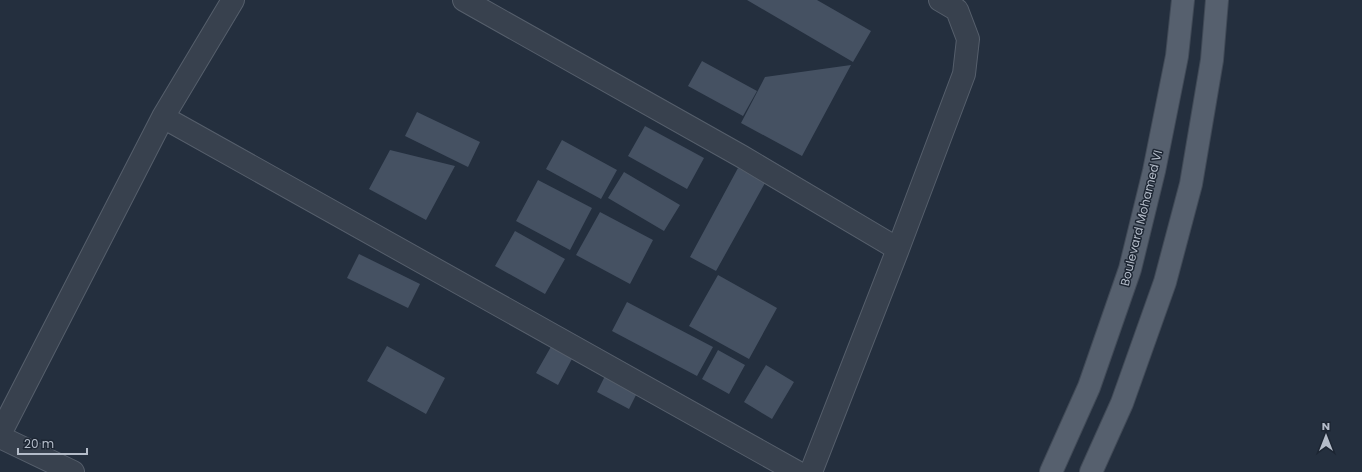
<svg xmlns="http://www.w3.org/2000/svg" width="1362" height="472" font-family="Poppins,sans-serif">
<rect width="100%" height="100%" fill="#242f3e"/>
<path fill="#455162" d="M747 0H817L871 31 853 62Z
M702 61 757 91 743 116 688 86Z
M851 65 802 156 741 123 765 77Z
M417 112 480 142 468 167 405 136Z
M645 126 704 158 687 189 628 156Z
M562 140 617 170 601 199 546 169Z
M390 150 455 166 426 220 369 189Z
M738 168 765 183 716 271 690 257Z
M624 172 680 205 664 231 608 198Z
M538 180 592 208 570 250 516 221Z
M600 212 653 240 630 284 576 255Z
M515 231 565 259 545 294 495 266Z
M359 254 420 284 408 308 347 278Z
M718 275 777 308 749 359 689 326Z
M627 302 713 347 697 376 612 331Z
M552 345 573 357 558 385 536 373Z
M387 346 445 378 426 414 367 381Z
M718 350 745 365 729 394 702 379Z
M766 365 794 382 772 419 744 402Z
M605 376 637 393 629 409 597 392Z"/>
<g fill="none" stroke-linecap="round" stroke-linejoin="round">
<g stroke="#565f6c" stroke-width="24">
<path id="minor" d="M464 0 741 156 898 249
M163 117 797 472
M0 434 163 117 233 0
M0 437 73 472
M811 472 898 249 964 74 968 39 957 10 940 0"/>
</g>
<g stroke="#414a57" stroke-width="24">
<path id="primary" d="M1051 472 1089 387 1130 269 1154 171 1177 56 1183 0
M1091 472 1122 403 1165 282 1191 184 1212 60 1217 0"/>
</g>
<use href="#minor" stroke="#38414e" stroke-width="22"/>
<use href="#primary" stroke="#56606e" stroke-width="22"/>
</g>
<g text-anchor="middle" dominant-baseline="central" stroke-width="3" stroke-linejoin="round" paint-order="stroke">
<g font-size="12" fill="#b4bcc9" stroke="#1d2633">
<text transform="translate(1141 218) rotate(-76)">Boulevard Mohamed VI</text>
</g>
</g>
<g transform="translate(1326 436)" stroke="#1d2633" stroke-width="3" paint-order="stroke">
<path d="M0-3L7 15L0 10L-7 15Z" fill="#b4bcc9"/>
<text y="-6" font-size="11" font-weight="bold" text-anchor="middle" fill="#b4bcc9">N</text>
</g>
<path d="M18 448v6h69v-6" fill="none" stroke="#b4bcc9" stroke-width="2"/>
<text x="24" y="448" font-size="12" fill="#b4bcc9" stroke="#1d2633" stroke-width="3" paint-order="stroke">20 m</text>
</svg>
